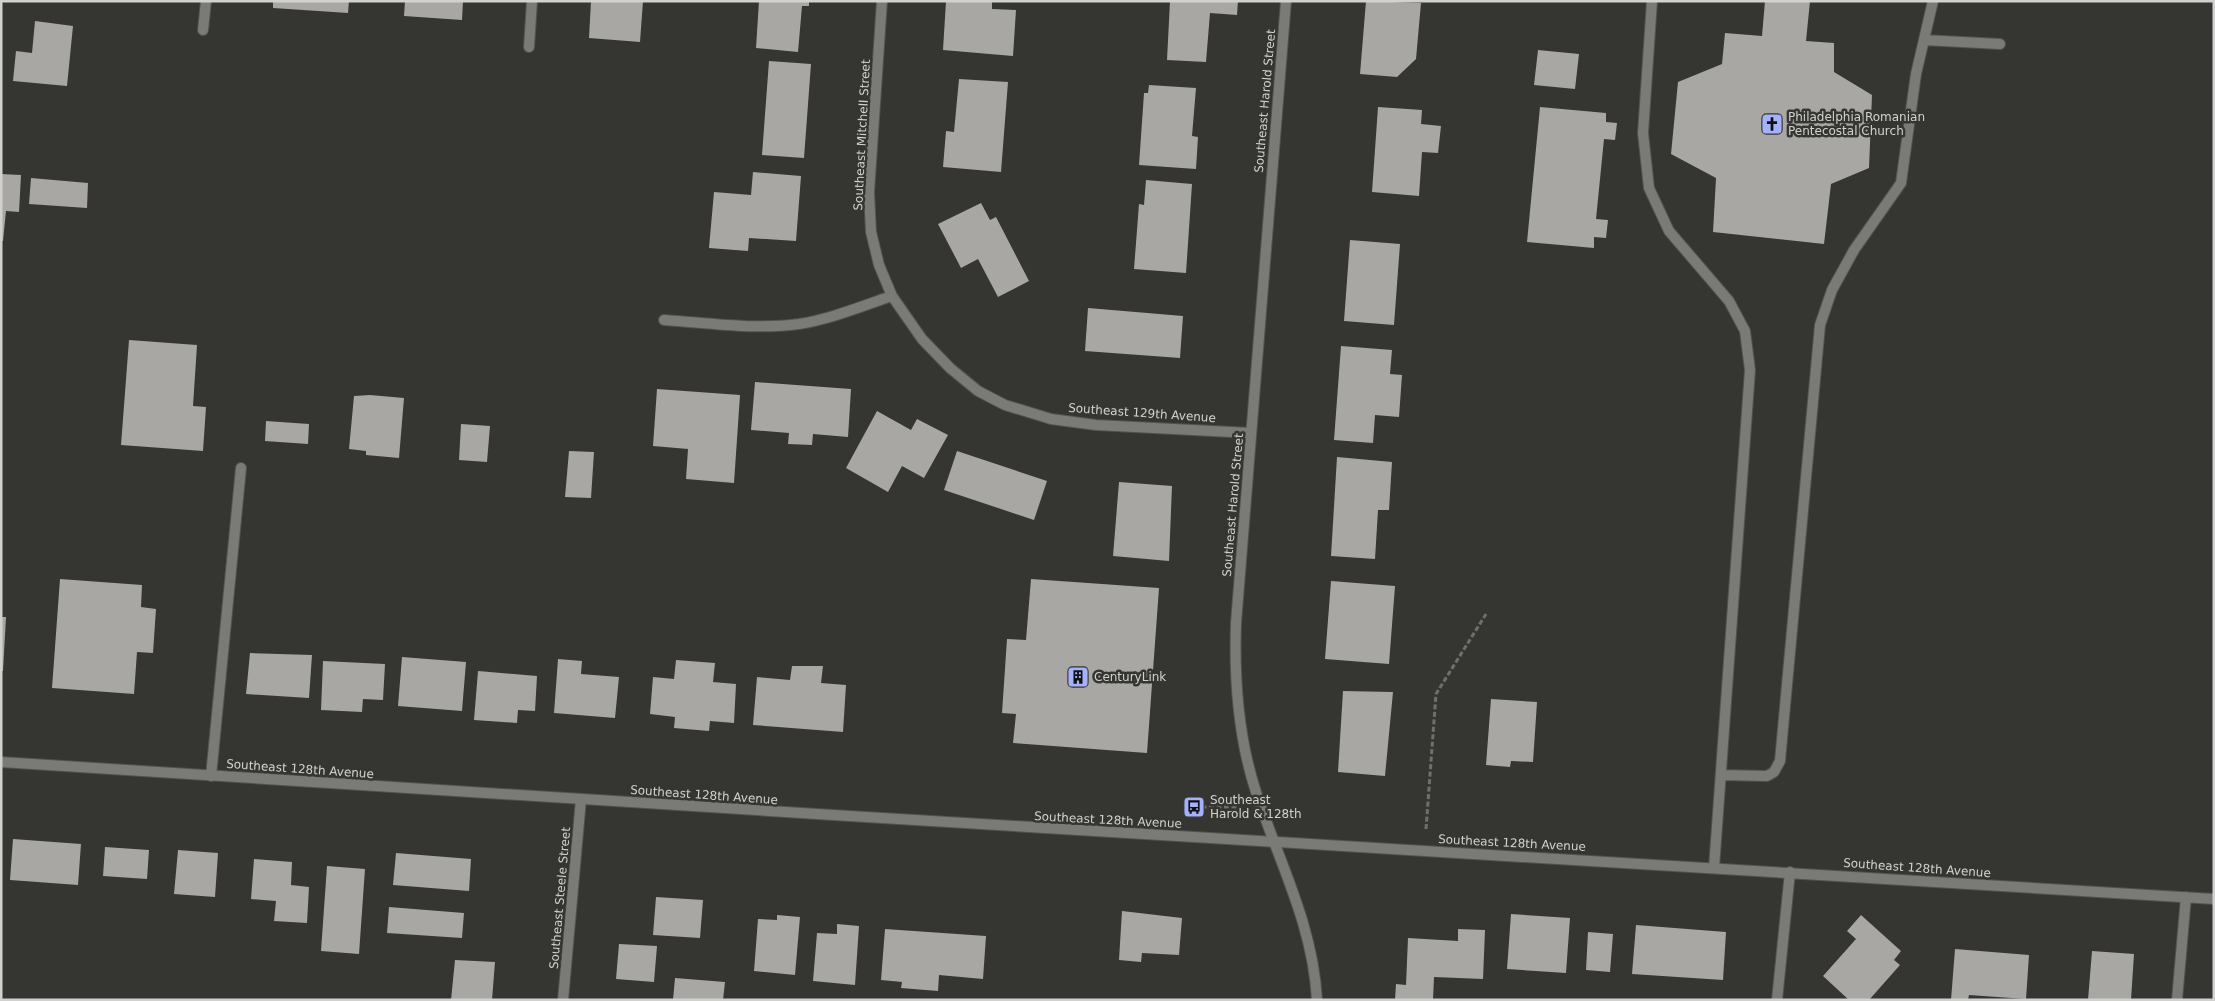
<svg xmlns="http://www.w3.org/2000/svg" width="2215" height="1001" font-family="'DejaVu Sans',sans-serif">
<rect width="100%" height="100%" fill="#353532"/>
<path fill="#a8a7a4" d="M273 1H349L348 13 273 8Z
M405 1H463L462 20 404 16Z
M591 1H643L640 42 589 38Z
M759 1H809V6H802L798 52 756 48Z
M946 1H992V9L1016 10 1013 56 943 50Z
M1170 1H1238L1237 15 1210 13 1206 62 1167 60Z
M1366 1 1421 3 1416 59 1397 77 1360 74Z
M1765 1H1810L1806 41 1834 43V72L1872 95 1869 168 1831 184 1824 244 1713 232 1716 178 1671 154 1678 82 1722 64 1725 33 1762 36Z
M35 21 73 26 67 86 13 81 16 51 32 53Z
M1538 50 1579 54 1575 89 1534 85Z
M769 61 811 64 804 158 762 155Z
M959 79 1008 82 1001 172 943 167 946 131 954 132Z
M1149 85 1196 88 1192 136 1198 137 1196 169 1139 165 1144 93H1148Z
M1378 107 1422 110 1421 124 1441 126 1438 153 1422 152 1419 196 1372 192Z
M1540 107 1606 113V122L1617 123 1615 140 1604 139 1596 219 1608 220 1606 238 1594 237V248L1527 242Z
M753 172 801 176 796 241 749 238 748 251 709 248 714 192 751 195Z
M1 174 21 175 19 212 6 211 3 241H1Z
M31 178 88 183 87 208 29 204Z
M1146 180 1192 184 1186 273 1134 269 1139 204 1144 205Z
M981 203 990 220 996 217 1029 281 998 297 978 259 961 268 938 224Z
M1350 240 1400 244 1394 325 1344 321Z
M1088 308 1183 316 1180 358 1085 351Z
M129 340 197 345 193 406 206 407 203 451 121 445Z
M1341 346 1392 350 1390 374 1402 375 1399 417 1375 415 1373 443 1334 440Z
M755 382 851 389 848 437 813 434 812 445 788 444 789 433 751 430Z
M657 389 740 395 734 483 686 479 688 449 653 446Z
M370 395 404 398 399 458 366 455V451L349 449 354 396Z
M877 411 911 430 917 419 948 435 924 478 902 466 888 492 846 468Z
M266 421 309 424 308 444 265 441Z
M461 424 490 426 487 462 459 460Z
M569 451 594 452 591 498 565 497Z
M957 451 1047 481 1034 520 944 490Z
M1337 457 1392 462 1389 510H1378L1375 559 1331 556Z
M1119 482 1172 486 1169 561 1113 556Z
M60 579 142 585 141 607 156 609 153 653 137 652 134 694 52 688Z
M1031 579 1159 588 1147 753 1013 743 1016 714 1002 713 1007 639 1026 640Z
M1331 581 1395 586 1389 664 1325 659Z
M1 617H6L3 671H1Z
M250 653 312 655 309 698 246 694Z
M402 657 466 662 462 711 398 706Z
M558 659 582 661 581 674 619 677 615 718 554 713Z
M676 660 715 663 713 682 736 684 734 723 710 721 709 731 674 728 675 717 650 714 653 677 674 679Z
M323 661 385 664 383 700 363 699 362 712 321 710Z
M792 666H823L821 683 846 685 843 732 753 725 757 677 790 680Z
M478 671 537 676 535 711 518 710 517 723 474 720Z
M1343 691 1393 692 1385 776 1338 772Z
M1491 699 1537 702 1533 762 1511 761 1510 767 1486 765Z
M13 839 81 844 78 885 10 880Z
M105 847 149 850 147 879 103 876Z
M178 850 218 853 215 897 174 894Z
M396 853 471 859 469 891 393 885Z
M254 859 292 862 291 885 309 887 307 923 274 921 276 901 251 899Z
M327 866 365 869 359 954 321 951Z
M656 897 703 900 700 938 653 935Z
M389 907 464 913 462 938 387 933Z
M1122 911 1182 918 1179 955 1142 953 1141 962 1119 960Z
M1511 914 1570 918 1566 973 1507 969Z
M777 915 800 917 795 975 754 971 758 919 777 920Z
M1861 915 1901 951 1894 960 1900 965 1869 1000H1849L1823 976 1856 939 1847 931Z
M837 924 859 926 855 985 813 981 817 933 837 934Z
M1636 925 1726 932 1723 980 1632 974Z
M885 929 986 936 983 979 939 975 938 991 901 988 902 982 881 980Z
M1458 929 1485 930 1483 979 1434 977 1433 1000H1395L1396 984 1406 985 1408 938 1458 941Z
M1588 932 1613 934 1610 972 1586 970Z
M619 944 657 946 654 982 616 979Z
M1955 949 2029 955 2026 999 1969 995 1968 1000H1951Z
M2092 951 2134 954 2131 1000H2088Z
M455 960 495 962 492 1000H451Z
M675 978 725 982 723 1000H673Z"/>
<g fill="none" stroke-linecap="round" stroke-linejoin="round">
<g stroke="#535250" stroke-width="12">
<path id="service" d="M1652 1 1643 133 1649 188 1669 231 1729 301 1745 331 1750 370 1714 868
M1924 40 2000 44
M1721 775 1767 776 1774 772 1780 761 1820 325 1832 290 1854 250 1901 183 1916 74 1933 1
M211 776 241 468"/>
</g>
<g stroke="#535250" stroke-width="12">
<path id="minor" d="M882 1 869 192 871 232 879 265 892 296 922 339 950 368 978 391 1005 405 1051 419 1096 425 1251 433
M203 30 206 1
M529 47 532 1
M664 320C709 323 754 330 799 324 831 319 862 306 892 296
M1 762 833 815 2214 899
M563 1000 581 799
M1777 1000 1790 872
M2177 1000 2186 897"/>
</g>
<g stroke="#535250" stroke-width="12">
<path id="tertiary" d="M1286 1 1236 623C1234 680 1238 737 1256 792 1279 862 1313 925 1317 1000"/>
</g>
<path stroke="#6f6f6c" stroke-width="3" stroke-dasharray="5 2.5" stroke-linecap="butt" d="M1194 807H1239
M1426 829 1436 694 1486 614"/>
<use href="#service" stroke="#7a7a77" stroke-width="10"/>
<use href="#minor" stroke="#7a7a77" stroke-width="10"/>
<use href="#tertiary" stroke="#7a7a77" stroke-width="10"/>
</g>
<defs>
<g id="church-square" transform="scale(1.125)"><rect x="-9" y="-9" width="18" height="18" rx="4" fill="#a5b1fc" stroke="#353532"/><path d="M-1.2-6h2.4v3.5h3.3v2.4h-3.3V6h-2.4V-.1h-3.3v-2.4h3.3Z" fill="#111"/></g>
<g id="building-square" transform="scale(1.125)"><rect x="-9" y="-9" width="18" height="18" rx="4" fill="#a5b1fc" stroke="#353532"/><path d="M-4-6H4V6H1V3H-1V6H-4ZM-2.5-4.3h1.7v1.8h-1.7ZM.8-4.3h1.7v1.8H.8ZM-2.5-1h1.7V.8h-1.7ZM.8-1h1.7V.8H.8Z" fill="#111"/></g>
<g id="bus-square" transform="scale(1.125)"><rect x="-9" y="-9" width="18" height="18" rx="4" fill="#a5b1fc" stroke="#353532"/><path d="M-5-6H5V4H4V6H2V4H-2V6H-4V4H-5ZM-3.5-4V0h7V-4ZM-3.5 1.2v1.5H-2V1.2ZM2 1.2v1.5H3.5V1.2Z" fill="#111"/></g>
</defs>
<g fill-rule="evenodd">
<use href="#church-square" x="1772" y="124"/>
<use href="#building-square" x="1078" y="677"/>
<use href="#bus-square" x="1194" y="807"/>
</g>
<g text-anchor="middle" dominant-baseline="central" stroke-width="5" stroke-linejoin="round" paint-order="stroke">
<g font-size="12" fill="#d1d1cf" stroke="#353532">
<text transform="translate(1265 101) rotate(-85)">Southeast Harold Street</text>
<text transform="translate(862 135) rotate(-87)">Southeast Mitchell Street</text>
<text transform="translate(1142 413) rotate(4)">Southeast 129th Avenue</text>
<text transform="translate(1233 505) rotate(-85)">Southeast Harold Street</text>
<text transform="translate(300 769) rotate(4)">Southeast 128th Avenue</text>
<text transform="translate(704 795) rotate(4)">Southeast 128th Avenue</text>
<text transform="translate(1108 820) rotate(3)">Southeast 128th Avenue</text>
<text transform="translate(1512 843) rotate(3)">Southeast 128th Avenue</text>
<text transform="translate(1917 868) rotate(4)">Southeast 128th Avenue</text>
<text transform="translate(560 898) rotate(-85)">Southeast Steele Street</text>
</g>
<g font-size="12" fill="#d1d1cf" stroke="#353532" text-anchor="start">
<text x="1788" y="117">Philadelphia Romanian<tspan x="1788" dy="14">Pentecostal Church</tspan></text>
<text x="1094" y="677">CenturyLink</text>
<text x="1210" y="800">Southeast<tspan x="1210" dy="14">Harold &amp; 128th</tspan></text>
</g>
</g>
<rect width="2215" height="1001" fill="none" stroke="#d1d1cf" stroke-width="5"/>
</svg>
